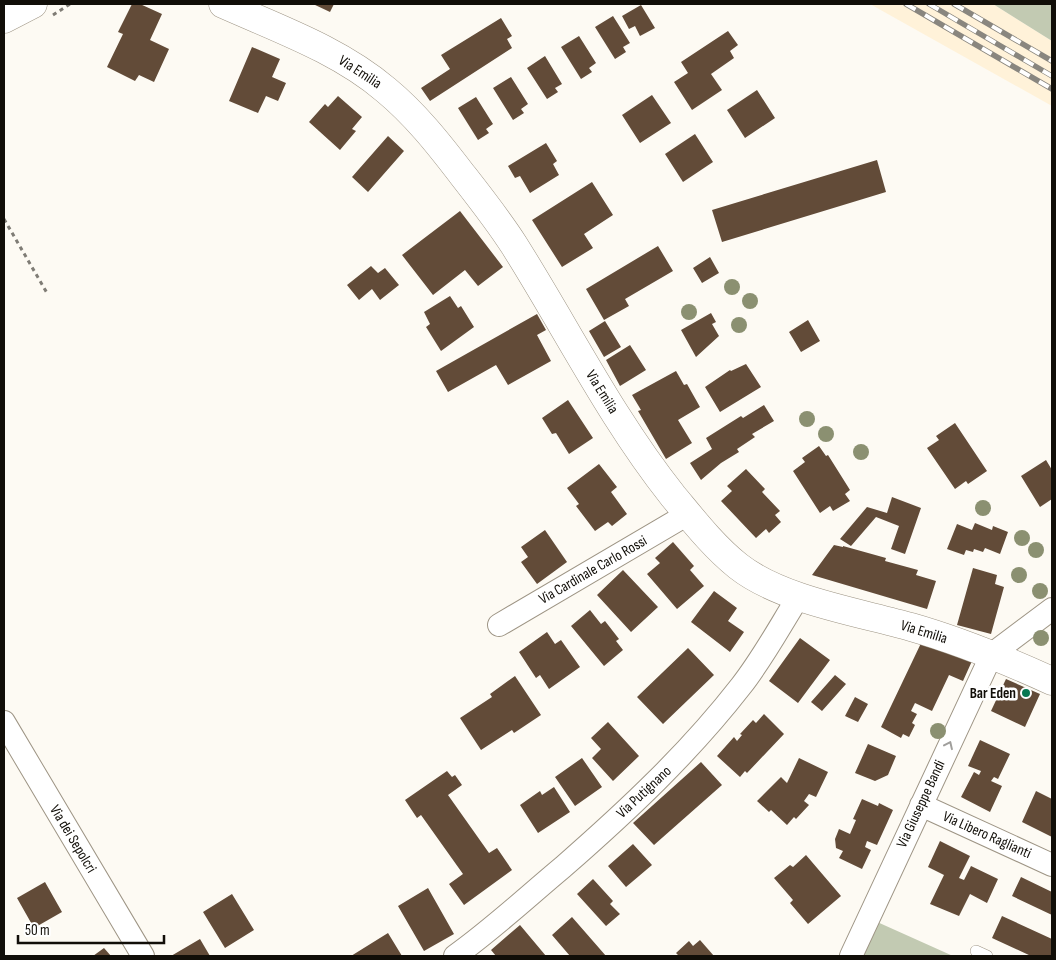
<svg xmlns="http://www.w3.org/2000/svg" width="1056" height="960" font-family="'Sofia Sans Condensed',sans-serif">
<rect width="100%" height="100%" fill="#fdfaf3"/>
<path fill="#fff2d9" d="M870 4H993L1052 41V106Z"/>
<path fill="#c2cab2" d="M993 4H1052V41L1044 36Z
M875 921 953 956H860Z"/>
<path fill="#624b38" d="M132 4H140L162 14 150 40 169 49 154 82 139 75 135 81 107 67 123 34 118 32Z
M313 4H334L330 12Z
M641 5 655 28 640 36 635 26 629 29 622 16Z
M613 16 630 43 623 47 626 52 615 59 595 27Z
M501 18 512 36 507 39 512 48 430 101 421 88 450 69 441 55Z
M728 31 738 45 730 51 734 58 711 74 722 90 692 110 674 82 688 73 681 62Z
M579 36 596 63 589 68 592 72 581 79 561 47Z
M252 47 280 59 272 77 286 83 278 101 266 96 258 113 229 101Z
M545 56 562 84 555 88 558 92 547 99 527 68Z
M511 77 528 104 521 109 524 113 513 120 493 88Z
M757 90 775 118 745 138 727 110Z
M652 95 671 123 640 143 622 115Z
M338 96 362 117 352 129 356 131 340 150 309 122 325 104 328 107Z
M476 97 493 124 486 129 489 133 478 140 458 108Z
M695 134 713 162 683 182 665 154Z
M388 136 404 151 368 192 352 177Z
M546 143 557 161 553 164 559 175 530 193 520 176 515 178 508 166Z
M877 160 886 192 722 242 712 210Z
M592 182 613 215 584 234 593 248 562 267 532 220Z
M460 211 503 267 478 286 465 270 433 295 402 255Z
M658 246 673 271 625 299 629 306 604 320 586 289Z
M710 257 719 273 702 283 693 268Z
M371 266 378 273 385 268 399 285 380 300 372 289 359 300 347 285Z
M450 296 458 308 461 306 474 327 441 351 426 327 430 324 424 312Z
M711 313 716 322 712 324 719 336 696 357 681 330Z
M537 314 546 330 537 335 551 361 508 385 496 365 448 392 436 371Z
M808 320 820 341 801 352 789 332Z
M605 321 621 347 604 357 589 331Z
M630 345 646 370 620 386 606 360Z
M746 364 761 387 720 412 705 387 730 370 731 371Z
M676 371 684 385 687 384 700 407 678 420 692 443 666 459 638 411 641 410 632 395Z
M568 400 593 438 569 454 556 433 552 434 542 418Z
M764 405 774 421 752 434 755 437 737 449 739 452 721 463 701 480 690 463 712 449 706 438 741 416 743 418Z
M955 423 987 471 968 484 966 481 955 489 927 448 939 440 936 436Z
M819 446 826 456 828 455 850 490 845 494 850 501 833 511 830 506 820 513 793 471 805 462 802 458Z
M1046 460 1052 470V499L1040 507 1021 476Z
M599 464 617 487 611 492 627 514 612 526 608 522 595 531 576 506 579 504 567 488Z
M746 469 765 489 762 492 780 511 775 515 781 522 769 533 766 529 756 538 721 501 732 491 727 486Z
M892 497 921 508 905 554 891 549 899 526 876 517 851 546 840 539 867 507 887 513Z
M975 523 992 530 993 526 1008 532 1000 554 985 548 983 552 974 549 973 552 966 550 964 555 947 549 957 524 972 530Z
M545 530 567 562 537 584 521 562 528 557 521 547Z
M673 542 694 566 690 570 704 586 677 609 647 574 660 563 655 558Z
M834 545 843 547V546L886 558 885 561 918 570 916 575 936 581 927 609 812 575Z
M973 568 997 575 995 584 1004 587 991 634 957 625Z
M623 570 658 607 631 632 597 595Z
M714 591 737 608 728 621 744 632 730 652 691 622Z
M590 610 601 624 605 621 619 639 616 641 623 650 604 666 571 626Z
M547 632 555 644 561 640 580 667 549 689 540 675 536 678 519 652Z
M800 638 830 660 798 703 769 681Z
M923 639 972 661 963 681 949 675 932 711 915 703 911 711 917 714 912 723 915 725 909 737 903 734 901 738 881 727Z
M688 648 714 675 663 724 637 697Z
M835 675 846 684 822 711 811 702Z
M515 676 541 715 514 733 512 730 481 750 460 718 492 697 490 694Z
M1006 679 1040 694 1025 727 991 711Z
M855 697 868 704 858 722 845 716Z
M764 714 784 734 747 773 745 771 740 777 717 756 734 737 737 741 742 735 740 734 753 720 756 723Z
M608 722 639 756 613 781 592 758 601 749 591 738Z
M980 740 1010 754 998 779 994 777 991 781 1002 786 990 812 961 797 974 772 979 775 981 771 968 766Z
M868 744 896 756 888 775 875 781 855 773Z
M582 758 602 787 575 806 555 777Z
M799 758 828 772 816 797 809 794 804 801 809 805 796 819 794 817 787 825 771 810 769 812 757 801 781 777 787 783Z
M701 762 722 785 654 845 633 823Z
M447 771 452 777 455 775 462 785 448 795 489 853 497 848 512 870 464 905 449 884 463 874 421 815 417 818 405 800Z
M554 787 570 812 538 833 520 805 540 791 542 795Z
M1036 791 1052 799V837L1022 822Z
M862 799 878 806 879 803 893 810 877 845 867 841 865 847 871 850 862 869 839 858 843 851 836 848 835 839 839 829 850 834 856 820 853 819Z
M940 841 970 856 959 878 964 880 971 866 998 879 987 903 970 894 959 916 930 904 944 875 928 867Z
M633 844 652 865 626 887 608 866Z
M806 855 841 896 808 924 790 903 793 900 774 878 790 865 793 867Z
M1021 877 1052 892V915L1012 896Z
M593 879 613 901 610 904 620 914 606 926 577 894Z
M45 882 62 912 34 928 17 898Z
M428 888 454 934 424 951 398 906Z
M232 894 254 930 225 948 203 912Z
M1002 916 1052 939V956H1031L992 938Z
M572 917 606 956H570L552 935Z
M520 925 546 956H496L491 950Z
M388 933 402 956H351Z
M200 939 210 956H171Z
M700 940 714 956H679L676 953 689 941 693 946Z
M104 948 111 956H93Z"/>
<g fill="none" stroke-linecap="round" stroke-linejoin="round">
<g stroke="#9e9585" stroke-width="12">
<path id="service" d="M976 951 987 956"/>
</g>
<g stroke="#9e9585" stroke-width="24">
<path id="minor" d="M499 625 688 514
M4 722 143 956
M921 805 1052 865
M455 956C493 929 527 897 563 867 627 811 689 753 741 686 763 658 780 626 799 596
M851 956 992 654 1052 609"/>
</g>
<g stroke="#9e9585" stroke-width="29">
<path id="secondary" d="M223 4C279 29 339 50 386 90 415 114 438 143 461 173 479 196 498 220 514 245 567 329 611 418 673 496 693 520 713 546 738 566 781 600 858 612 911 627 960 641 1006 660 1052 681"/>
</g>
<g stroke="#9e9585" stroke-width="29">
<path id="trunk" d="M4 19 33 4"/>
</g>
<path stroke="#7f7c75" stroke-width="3" stroke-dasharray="4 4" stroke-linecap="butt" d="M53 15 70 4
M4 219 47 293"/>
<use href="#service" stroke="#fff" stroke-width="11"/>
<use href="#minor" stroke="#fff" stroke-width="22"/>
<use href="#secondary" stroke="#fff" stroke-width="28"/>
<use href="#trunk" stroke="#fff" stroke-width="28"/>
<g stroke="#89867f" stroke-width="5.5">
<path id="rail" d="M906 4 1052 89
M929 4 1052 76
M954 4 1052 61"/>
</g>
<use href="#rail" stroke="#fff" stroke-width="4" stroke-dasharray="11" stroke-linecap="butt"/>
</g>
<g fill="#8b9071">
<circle cx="732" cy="287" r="8"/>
<circle cx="750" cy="301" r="8"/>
<circle cx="689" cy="312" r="8"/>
<circle cx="739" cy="325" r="8"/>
<circle cx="807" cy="419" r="8"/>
<circle cx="826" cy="434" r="8"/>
<circle cx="861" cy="452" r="8"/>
<circle cx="983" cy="508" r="8"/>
<circle cx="1022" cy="538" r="8"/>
<circle cx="1036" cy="550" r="8"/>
<circle cx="1019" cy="575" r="8"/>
<circle cx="1040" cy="591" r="8"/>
<circle cx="1041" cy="638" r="8"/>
<circle cx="938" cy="731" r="8"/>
</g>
<defs><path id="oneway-chevron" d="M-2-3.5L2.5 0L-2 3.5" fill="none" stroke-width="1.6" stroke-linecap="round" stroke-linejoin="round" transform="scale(1.25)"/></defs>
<use stroke="#a09f9c" href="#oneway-chevron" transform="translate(949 745) rotate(-65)"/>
<circle fill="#077751" stroke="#fff" stroke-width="2" cx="1026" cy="693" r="5"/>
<g text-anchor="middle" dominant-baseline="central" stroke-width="5" stroke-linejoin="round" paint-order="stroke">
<g font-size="15" fill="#110e08" stroke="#fff">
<text transform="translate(360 72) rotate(33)">Via Emilia</text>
<text transform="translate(602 392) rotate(58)">Via Emilia</text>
<text transform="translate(593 570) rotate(-30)">Via Cardinale Carlo Rossi</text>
<text transform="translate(924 632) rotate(17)">Via Emilia</text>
<text transform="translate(644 792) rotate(-43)">Via Putignano</text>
<text transform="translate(921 804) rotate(-65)">Via Giuseppe Bandi</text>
<text transform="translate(987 835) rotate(24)">Via Libero Raglianti</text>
<text transform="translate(73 839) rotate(59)">Via dei Sepolcri</text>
</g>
<g font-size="15" font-weight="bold" fill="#110e08" stroke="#fff" text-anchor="end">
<text x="1016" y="693">Bar Eden</text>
</g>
</g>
<rect width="1056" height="960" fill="none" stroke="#110e08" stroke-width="10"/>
<path d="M18 935v8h146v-8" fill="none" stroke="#110e08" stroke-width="2.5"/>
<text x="25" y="935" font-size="15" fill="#110e08" stroke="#ffffff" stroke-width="4" paint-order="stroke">50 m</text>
</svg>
